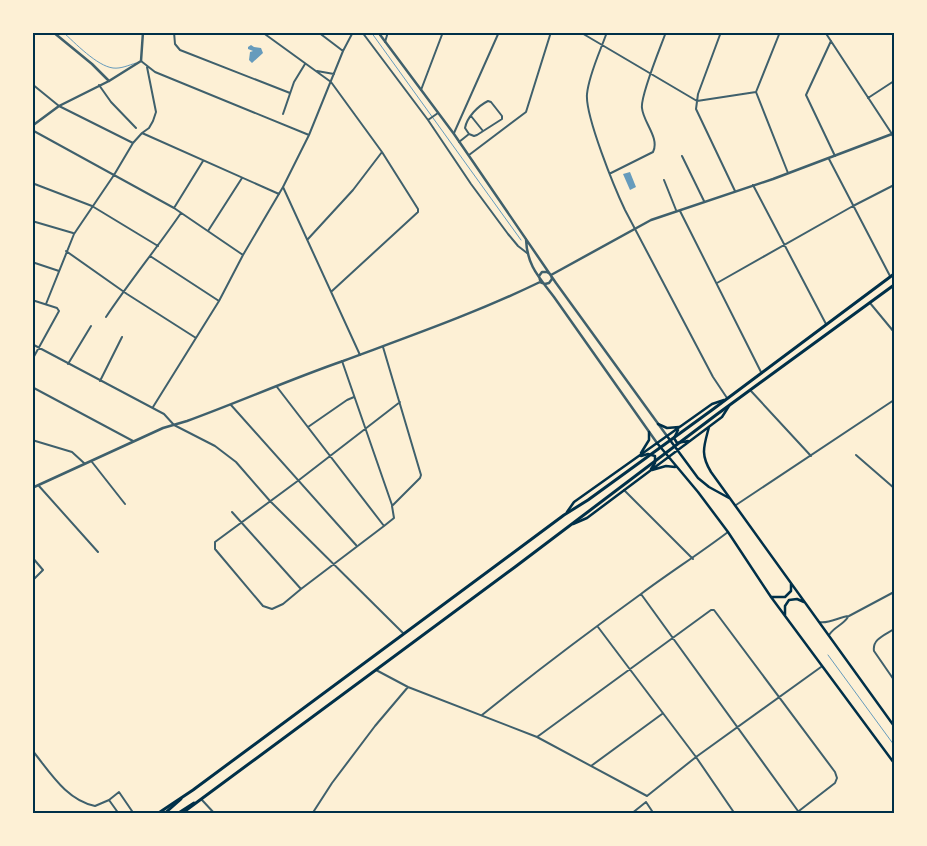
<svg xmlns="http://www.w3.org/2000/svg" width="927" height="846" font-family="Mulish,sans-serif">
<rect width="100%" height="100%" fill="#fdf0d5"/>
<path fill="#669bbc" d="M251 45 254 47 261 48 263 53 252 63 249 60 250 52 253 51 248 49V47Z
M630 172 636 187 630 190 623 174Z"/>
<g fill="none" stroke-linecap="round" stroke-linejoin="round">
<path stroke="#669bbc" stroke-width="1" d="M63 32C75 43 97 66 113 68 121 69 129 65 136 63
M371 32 521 240
M828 655 894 745"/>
<path stroke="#3f606c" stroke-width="2" d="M174 32 175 44 180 50 290 93
M262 32 331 82 382 152 418 209V212L332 291
M318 32 343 51
M362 32 428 120 471 184 508 234 518 246 527 253
M580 32 697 101 756 92
M607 32C600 52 589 74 587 94 585 116 615 189 625 210L713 377 727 398
M721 32 698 94 696 109 735 191
M780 32 756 92 788 173
M825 32 892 134
M831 41 806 95 835 156
M385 42 388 32
M141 61 155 72 309 135
M317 71 334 74
M32 84 59 106 133 143
M99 85 111 102 136 128
M421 90 443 32
M868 98 894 81
M283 114 294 82 305 64
M471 116 483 131
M428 120 438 113
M32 130 174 208 243 255
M142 133 279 194
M454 133 499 32
M459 142 469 134 474 136 477 135 502 119V116L491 102 488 101C478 106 467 117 465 128L469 134
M469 155 526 112 551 32
M682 156 704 201
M829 159 890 276
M611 173 653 152C660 138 643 122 642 108 640 96 661 46 666 32
M664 180 676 210
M32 183 92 206 158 246
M753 185 826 324
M283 187 360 355
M174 208 203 161
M680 211 761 372
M32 221 73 233
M208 231 242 178
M308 239 353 190 382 152
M66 251 127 294 196 338
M150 256 219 301
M32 262 59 271
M717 283 853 206 894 185
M32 300 57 308 59 311 32 360
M870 303 894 332
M46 304 74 234 114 175 133 143 142 133 149 128 153 121 156 112 147 67
M106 317C130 281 157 248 181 213
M32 344 164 414 174 425 215 446 236 462 270 501 403 633
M383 347 421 475 420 478 392 506 394 518 384 526 301 589 283 604 272 609 263 606 215 549V542L299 480 400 402
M342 361 392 505
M68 364 91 326
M100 381 122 337
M32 387 133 441
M277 387 384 526
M751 391 811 456
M231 405 356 545
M153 407 219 301 243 255 283 187 309 135 343 51 353 32
M308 427 347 400 354 397
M32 440 72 452 84 463
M856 455 894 488
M92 462 125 504
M39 486 98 552
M624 490 693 559
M736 505 894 400
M232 512 301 589
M32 557 43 570 32 581
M641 594 798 811
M819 622C830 624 838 617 849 616L894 592
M598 627 696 757 735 814
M894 629C885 635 872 639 874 651L894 680
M829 635C834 627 843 625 848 617
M376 670 408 687 537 737 647 796
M482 715C534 673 587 633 641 594 669 573 699 554 728 532
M537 737 711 610H714L835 772 837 778 835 783 795 814
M32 750C50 772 66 800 95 806L109 800 119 792 134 814
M591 766 662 714
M647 796 696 757 821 667
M109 800 119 814
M202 800 215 814
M646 802 654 814
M312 814 332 783 375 726 408 687
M631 814 646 802"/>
<path stroke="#3f606c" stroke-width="2.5" d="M53 32 92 64 109 81
M378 32 454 134 556 283 667 436
M32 126 59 106 109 81 141 61 143 32
M526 239C527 266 539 277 554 297L657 443
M551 275 651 220 773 179 892 134 894 138
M540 280 539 276 542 272H547L550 274
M32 488 163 428 187 421C239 402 291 379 343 361 410 336 476 313 540 282L545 284 549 283 552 279 551 275"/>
<path stroke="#003049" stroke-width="2.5" d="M658 424 667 428 679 427
M709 427C704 446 700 454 711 472L894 726
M678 430 674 438 677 443 688 441
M667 436 698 478 709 487 729 498
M657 443 698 492 728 532 771 597 894 763
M641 453 649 440V432
M641 456 648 454 655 456V463L651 469
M652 470 666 466 675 467
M567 512 574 502 712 404 724 400
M573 524 587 518 722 417 729 406
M772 597H785L791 591V584
M785 615V606L789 600 797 599 804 602"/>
<path stroke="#003049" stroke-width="3" d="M164 814 181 799
M177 814 194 803"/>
<path stroke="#003049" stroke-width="3" d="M157 814 193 790 564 515 588 500 712 410 894 274
M181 814 515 567 716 415 894 285"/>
</g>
<rect width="927" height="846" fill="none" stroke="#fdf0d5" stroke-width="68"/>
<rect x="34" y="34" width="859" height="778" fill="none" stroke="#003049" stroke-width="2"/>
</svg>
